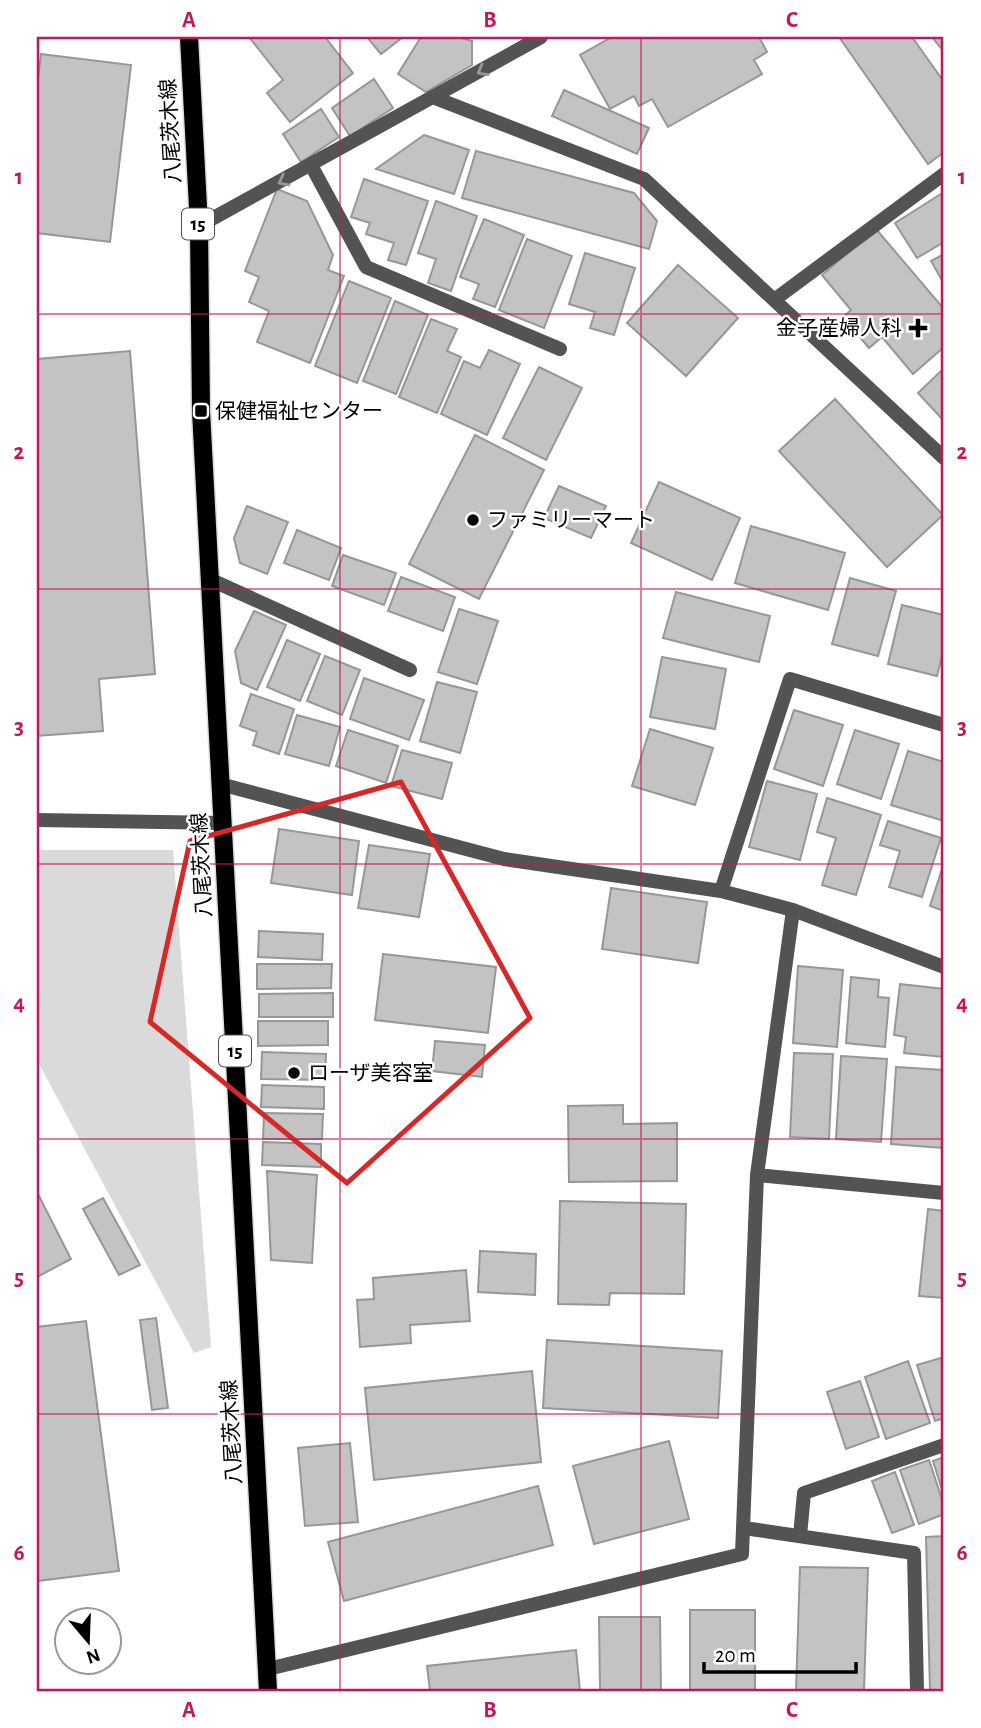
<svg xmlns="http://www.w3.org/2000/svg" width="981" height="1728" font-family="'Alegreya Sans','Noto Sans JP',sans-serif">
<rect width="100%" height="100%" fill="#fff"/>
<path fill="#dadada" d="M37 850H173L211 1347 194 1353 37 1060Z"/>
<path fill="#c3c3c3" stroke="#979797" stroke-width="2" d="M249 37H325L353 73 290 122 267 93 283 80Z
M367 37H403L381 54Z
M421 37H458L472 41V65L426 92 398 74Z
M612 37H759L767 52 754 60 762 74 668 127 652 99 639 106 634 96 610 109 580 55Z
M839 37H912L944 82V152L928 164Z
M932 37H944V52Z
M41 54 131 65 110 242 37 233V87Z
M374 79 393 108 350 136 332 108Z
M564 90 649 128 637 154 552 116Z
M321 109 339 137 301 162 283 134Z
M424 135 469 150 454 194 376 169Z
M476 151 634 193 657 221 649 249 462 198Z
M364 179 428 201 406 265 388 260 394 243 366 234 370 223 351 217Z
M277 189 307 201 333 255 328 270 344 276 310 363 257 342 269 311 249 302 259 277 245 271Z
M944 192V242L917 258 895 223Z
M436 201 477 216 451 291 428 283 436 259 418 253Z
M484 219 524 235 495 307 473 299 479 284 460 277Z
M876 229 944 309V347L913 374 882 337 869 348 843 317 851 310 822 275Z
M527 239 572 256 544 328 499 310Z
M585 253 635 268 614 335 590 328 595 312 569 304Z
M944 254V284L931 261Z
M678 265 738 318 686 376 627 323Z
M349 281 391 298 357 383 315 366Z
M395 301 428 315 396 394 363 381Z
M431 319 457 329 447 351 461 357 437 413 399 397Z
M489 350 520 364 487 435 441 414 464 361 480 368Z
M130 351 155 674 99 679 103 731 37 736V359Z
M539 367 582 388 546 460 503 438Z
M944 368V421L918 393Z
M835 399 943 515 887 567 779 451Z
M475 435 544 470 479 599 409 564Z
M659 482 740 518 712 580 631 543Z
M559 486 606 506 591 538 544 518Z
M247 506 288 522 267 574 240 563 234 538Z
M751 526 845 553 828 610 735 583Z
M297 530 341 548 329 580 284 563Z
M343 555 396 573 384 605 332 586Z
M401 577 455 597 443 631 388 611Z
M850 578 896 591 878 656 832 644Z
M676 592 770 616 759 662 663 638Z
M902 605 944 615V648L937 676 888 664Z
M459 609 498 621 477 684 438 672Z
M254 611 286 625 257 690 241 683 235 651Z
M287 640 320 654 300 701 267 687Z
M325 656 360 670 342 715 307 701Z
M662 657 726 669 715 729 650 717Z
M364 678 424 700 409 740 350 719Z
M437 682 477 692 460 753 420 741Z
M251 694 294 709 279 754 253 745 257 732 240 726Z
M794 710 843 725 823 786 774 769Z
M297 715 340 727 329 766 285 754Z
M650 729 713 748 695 805 632 786Z
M348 730 398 746 386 783 336 766Z
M855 730 899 744 881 799 837 784Z
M402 750 452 763 442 799 391 786Z
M908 751 944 762V821L891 805Z
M767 781 817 794 800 860 749 847Z
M827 798 881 815 856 895 822 885 836 838 817 832Z
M888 821 941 838 922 897 889 887 900 851 880 845Z
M279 829 359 841 352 895 271 883Z
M369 845 430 854 419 917 358 908Z
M944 863V911L930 906Z
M611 888 707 902 698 963 602 949Z
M259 931 323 934 322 960 258 957Z
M383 954 496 967 488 1033 375 1020Z
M257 964H332L331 988 257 989Z
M798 966 843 970 837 1047 793 1043Z
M851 977 879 980 878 997 889 998 885 1047 846 1043Z
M900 984 944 989V1057L904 1053 906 1037 894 1035Z
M333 993V1017H259V994Z
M258 1021H328V1045L258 1046Z
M435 1041 485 1045 482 1077 432 1071Z
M262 1052 326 1054 325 1080 261 1079Z
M794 1053 833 1054 829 1139 790 1137Z
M841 1056 887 1059 881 1142 836 1139Z
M896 1067 944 1070 942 1148 891 1144Z
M262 1085 324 1087V1109L261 1107Z
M623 1105V1124L677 1123V1181L569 1182 568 1106Z
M264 1113 323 1114 322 1139H263Z
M263 1142 321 1144V1167L262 1165Z
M267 1171 317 1175 312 1263 271 1260Z
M37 1192 71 1259 37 1277Z
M103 1198 140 1265 119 1275 83 1209Z
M560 1201 686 1204 684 1294 610 1293 609 1305 558 1304Z
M928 1209 944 1211V1298L919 1296Z
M480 1251 536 1254 535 1295 478 1292Z
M466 1270 470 1321 410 1325 411 1343 360 1347 357 1300 374 1299 373 1278Z
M156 1318 168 1408 152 1410 140 1320Z
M86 1321 119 1571 37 1581V1327Z
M547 1340 722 1351 718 1418 543 1408Z
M944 1357V1418L935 1421 917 1365Z
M908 1361 930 1423 886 1439 865 1377Z
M532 1371 541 1462 374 1480 365 1388Z
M860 1381 879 1437 846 1449 827 1392Z
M669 1441 689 1519 594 1544 573 1466Z
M350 1443 358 1522 305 1526 298 1448Z
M944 1457V1496L933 1461Z
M929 1460 944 1505V1514L919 1524 900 1470Z
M895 1472 914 1525 892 1533 872 1481Z
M538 1486 553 1545 344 1601 328 1542Z
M944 1536V1691H930L926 1537Z
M800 1567 868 1568 864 1691H796Z
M690 1610H755V1691H690Z
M599 1617H660L661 1691H600Z
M576 1650 580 1691H430L427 1666Z"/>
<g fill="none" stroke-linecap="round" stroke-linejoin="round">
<g stroke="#dbdbdb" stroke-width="21">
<path id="primary" d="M189 37 199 226 201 411 268 1691"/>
</g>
<path stroke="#535353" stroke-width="14" d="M311 165 366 267 560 349
M209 579 410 670"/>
<path stroke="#535353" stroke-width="14" d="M435 98 644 179 944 458
M199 226 541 37
M774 300 944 174
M220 784 504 859 721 891 793 910 944 967
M37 820 223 823
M721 891 790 679 944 725
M757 1175 944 1193
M744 1528 914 1553 917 1691
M800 1536 804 1493 944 1445
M268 1669 742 1554 757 1175 793 910"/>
<use href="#primary" stroke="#000" stroke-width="18"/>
</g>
<defs><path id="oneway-chevron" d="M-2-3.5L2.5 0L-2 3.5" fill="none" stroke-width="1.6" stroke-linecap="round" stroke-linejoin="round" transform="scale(1.75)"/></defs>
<g stroke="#989898">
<use href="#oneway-chevron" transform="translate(482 71) rotate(150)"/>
<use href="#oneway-chevron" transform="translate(283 181) rotate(152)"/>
</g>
<path fill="none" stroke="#d62828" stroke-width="5" stroke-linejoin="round" d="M401 782 530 1018 347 1183 150 1022 190 841Z"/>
<path fill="none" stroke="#c2185b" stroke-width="2" stroke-opacity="0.55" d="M340 37V1691M641 37V1691M37 314H944M37 589H944M37 864H944M37 1139H944M37 1414H944"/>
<g fill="#000" stroke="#fff" stroke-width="2.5">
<path d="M914.5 317.5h7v7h7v7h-7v7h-7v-7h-7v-7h7z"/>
<rect x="194" y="404" width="14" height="14" rx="3.5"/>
<circle cx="473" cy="520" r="7"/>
<circle cx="294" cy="1073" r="7"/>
</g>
<g text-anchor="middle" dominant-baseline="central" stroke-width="5" stroke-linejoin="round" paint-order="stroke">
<g fill="#fff" stroke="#4c4c4c" stroke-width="2">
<rect x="182" y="208.5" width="32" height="31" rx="5"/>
<rect x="219" y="1035.5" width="32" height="31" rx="5"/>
</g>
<g font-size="19" font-weight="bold" fill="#000">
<text x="198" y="224">15</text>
<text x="235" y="1051">15</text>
</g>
<g font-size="21" fill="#000" stroke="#fff">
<text transform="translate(171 131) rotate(-93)">八尾茨木線</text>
<text transform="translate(202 865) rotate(-93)">八尾茨木線</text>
<text transform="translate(232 1432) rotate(-93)">八尾茨木線</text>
</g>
<g font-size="21" fill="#000" stroke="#fff" text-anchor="start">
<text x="902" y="328" text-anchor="end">金子産婦人科</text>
<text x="215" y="411">保健福祉センター</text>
<text x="487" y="520">ファミリーマート</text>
<text x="308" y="1073">ローザ美容室</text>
</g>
</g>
<rect width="981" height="1728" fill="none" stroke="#ffffff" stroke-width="77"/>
<g transform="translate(88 1641) rotate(161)"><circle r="33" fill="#ffffff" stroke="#999999" stroke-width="2"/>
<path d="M0-5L12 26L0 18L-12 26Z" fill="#000000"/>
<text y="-10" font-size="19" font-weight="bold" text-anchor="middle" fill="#000000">N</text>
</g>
<path d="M704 1662v10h152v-10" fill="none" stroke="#000000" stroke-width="3.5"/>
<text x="715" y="1662" font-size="21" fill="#000000" stroke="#ffffff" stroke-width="5" paint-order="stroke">20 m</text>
<rect x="38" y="38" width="904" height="1652" fill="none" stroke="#c2185b" stroke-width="2.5"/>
<g font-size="23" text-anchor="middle" font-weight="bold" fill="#c2185b">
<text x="189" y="27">A</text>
<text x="490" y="27">B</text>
<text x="792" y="27">C</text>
<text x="19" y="184">1</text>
<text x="962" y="184">1</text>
<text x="19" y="459">2</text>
<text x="962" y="459">2</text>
<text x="19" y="734">3</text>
<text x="962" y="734">3</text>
<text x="19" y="1010">4</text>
<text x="962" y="1010">4</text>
<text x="19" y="1285">5</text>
<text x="962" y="1285">5</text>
<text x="19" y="1560">6</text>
<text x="962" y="1560">6</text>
<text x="189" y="1717">A</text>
<text x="490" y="1717">B</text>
<text x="792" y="1717">C</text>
</g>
</svg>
